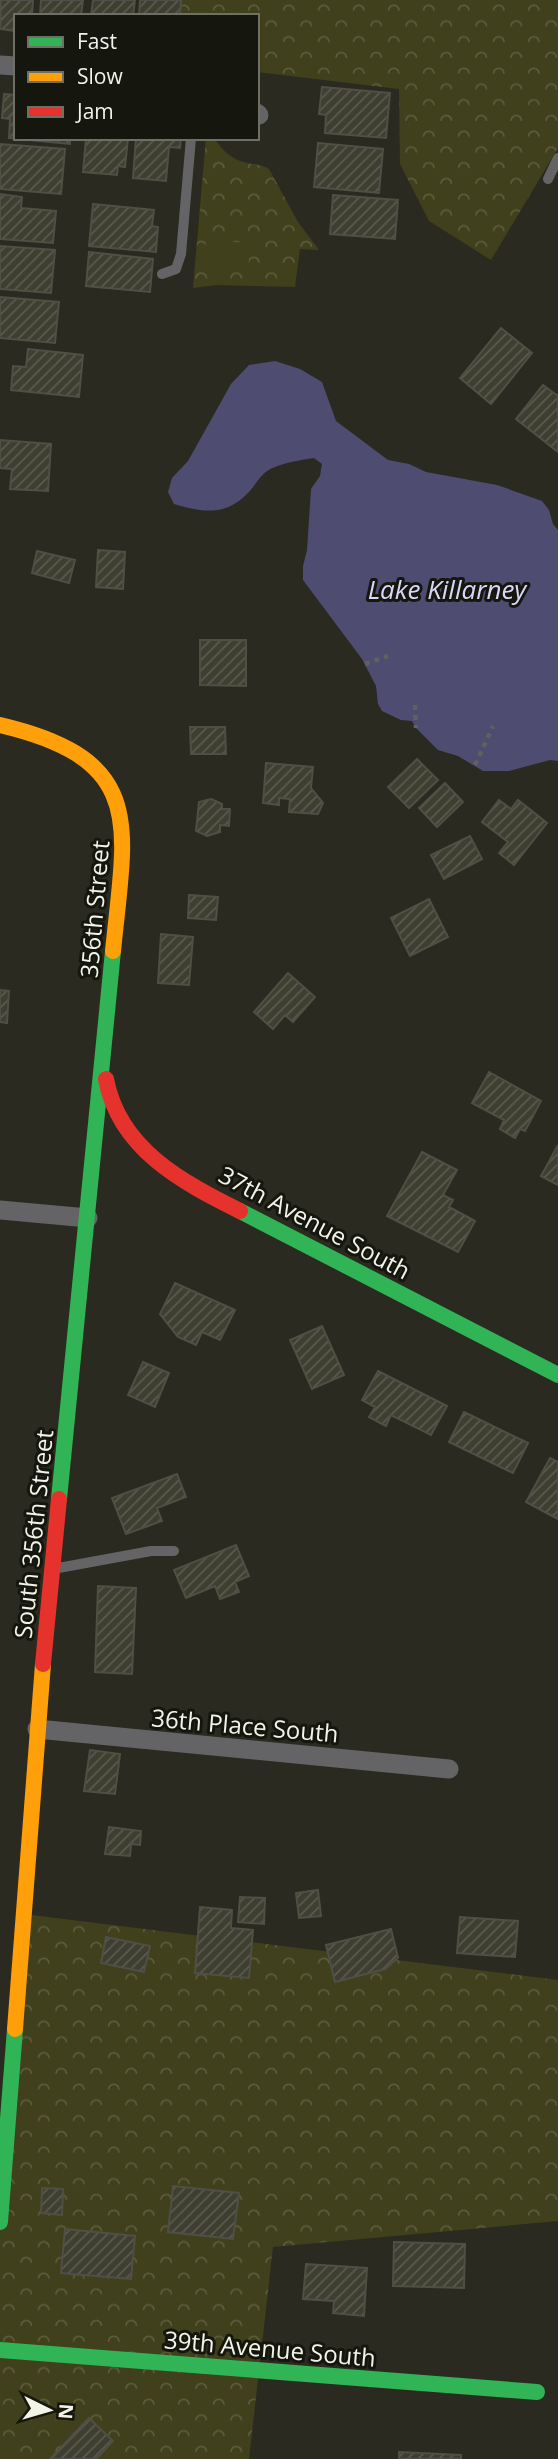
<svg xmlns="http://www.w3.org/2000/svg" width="558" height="2459" font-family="'Open Sans',sans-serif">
<defs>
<pattern id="forest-crowns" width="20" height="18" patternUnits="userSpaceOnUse" patternTransform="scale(1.75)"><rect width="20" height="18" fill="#40401c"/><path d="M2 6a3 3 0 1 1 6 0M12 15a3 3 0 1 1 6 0" fill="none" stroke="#5c5c3d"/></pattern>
<pattern id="building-hatch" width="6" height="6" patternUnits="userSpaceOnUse" patternTransform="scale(1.75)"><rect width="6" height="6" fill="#3e3f30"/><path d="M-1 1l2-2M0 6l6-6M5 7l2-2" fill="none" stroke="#5a5b4e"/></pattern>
</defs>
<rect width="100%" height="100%" fill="#2a2a20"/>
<path fill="url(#forest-crowns)" d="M181 0H558V148L491 260 429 221 400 164 399 89 257 72V16H181Z
M206 138H214C222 150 232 160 247 163 256 165 261 164 269 169L298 222 319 250 300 249 295 287 217 285 193 288Z
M23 1914 558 1980V2221L273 2247 249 2459H0V2156Z"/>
<path fill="#40401c" d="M206 240 250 243 248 272 203 269Z"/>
<path fill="#4f4c72" d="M275 361 300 369 322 382 336 421 388 460 409 464 426 472 497 485 542 501 549 510 553 524 558 530V761L550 760 509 771H483L458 756 438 750 416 728 412 721 401 720 382 711 378 704 376 686 362 659 303 580V566L307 550 311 489 320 476 322 464 314 458C301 460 279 463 267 471 260 476 255 485 249 492 226 516 205 513 174 504L168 492 172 478 188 461 231 384 249 365Z"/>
<path fill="url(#building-hatch)" stroke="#4f4f46" stroke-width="2" d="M1 0H33L32 16H16V31L0 29Z
M41 0H83L81 16H40Z
M93 0H135L133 16H91Z
M140 0H181L180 16H139Z
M322 87 390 93 386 138 325 133 326 115 319 114Z
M4 94 16 95V138H70V144L9 138 10 119 2 118Z
M86 138H128L125 167 118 166 117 175 83 172Z
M136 138H181L180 148 169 147 166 181 133 178Z
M318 143 383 149 379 193 314 187Z
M0 144 65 149 61 194 0 189Z
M0 194 22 197 21 208 56 211 53 243 0 239Z
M333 195 398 200 395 239 330 234Z
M93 204 154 210 152 226 158 227 156 252 89 246Z
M0 246 55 250 51 293 0 289Z
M89 252 153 259 150 292 86 286Z
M0 297 59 302 55 343 0 338Z
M501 328 532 353 491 404 460 378Z
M28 349 83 355 79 397 11 390 13 366 26 367Z
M543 385 558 396V452L516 419Z
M0 440 51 444 48 491 10 489 12 469 0 468Z
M98 550 125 552 123 589 96 587Z
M37 551 75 560 69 583 32 573Z
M200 640H246V686L200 685Z
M190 727H225L226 754H191Z
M417 759 438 780 409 808 388 787Z
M266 763 313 767 311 788 323 803 318 814 289 812 290 799 279 798V805L263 803Z
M445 783 463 802 437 827 419 808Z
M211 799 222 804V809H230L229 826 220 825V832L207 836 196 831 199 802Z
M499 800 511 809 518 800 547 823 514 865 499 853 508 842 482 822Z
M470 836 482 859 444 879 431 855Z
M189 895 218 897 216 920 188 918Z
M429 899 448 937 410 956 391 918Z
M161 934 193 937 189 985 158 983Z
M288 973 315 997 293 1022 285 1015 273 1029 254 1012Z
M0 990 9 991 7 1023 0 1022Z
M489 1072 541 1101 525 1131 520 1129 515 1138 500 1129 504 1120 472 1103Z
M558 1145V1185L541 1176Z
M422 1152 457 1170 443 1195 453 1200 449 1207 475 1221 458 1252 387 1216Z
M175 1283 235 1310 220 1340 202 1332 196 1345 178 1337 160 1314Z
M322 1326 344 1375 312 1389 290 1340Z
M143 1362 169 1373 155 1407 128 1395Z
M378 1371 447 1406 431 1435 391 1415 386 1426 369 1417 375 1407 362 1400Z
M464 1412 528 1443 513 1473 449 1442Z
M550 1458 558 1462V1519L526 1502Z
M177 1474 186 1497 157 1508 162 1521 126 1534 112 1498Z
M236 1545 249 1576 235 1582 239 1592 220 1599 215 1586 186 1598 174 1570Z
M98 1586 136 1588 132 1674 95 1672Z
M90 1750 120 1754 115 1794 84 1791Z
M109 1827 141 1831 140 1845 131 1844 130 1856 105 1854Z
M318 1890 321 1916 299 1918 296 1893Z
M240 1897 265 1898 264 1924 238 1922Z
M200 1907 232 1910 231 1928 253 1930 249 1978 195 1973Z
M460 1917 518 1921 515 1957 457 1953Z
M391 1929 398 1958 385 1969 335 1982 326 1945Z
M106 1937 150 1946 144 1972 101 1963Z
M173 2186 239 2193 233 2239 168 2232Z
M42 2188 63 2189 62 2215 41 2213Z
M65 2229 135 2236 131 2279 61 2273Z
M394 2242 465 2244 464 2288 393 2286Z
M306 2264 367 2268 364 2316 333 2313 334 2301 303 2299Z
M89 2418 113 2441 96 2459H50Z
M399 2452 461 2455V2459H399Z"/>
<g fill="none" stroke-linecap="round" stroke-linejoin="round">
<path stroke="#60605c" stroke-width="4.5" stroke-dasharray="5 5" stroke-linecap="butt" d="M365 664 388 656
M415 705 416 728
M475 765 493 726"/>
<path stroke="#646466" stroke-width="10" d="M548 179 558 158
M162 274 176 269 181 254 191 138
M53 1569 151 1551H174"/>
<path stroke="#646466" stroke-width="19" d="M0 65 16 66
M257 113 259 115
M0 1210 88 1218
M37 1729 449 1769"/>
<path stroke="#30b455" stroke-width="16" d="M240 1211 558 1375
M59 1499 113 951
M0 2222 15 2029
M0 2350 537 2392"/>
<path stroke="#ff9f0a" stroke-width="16" d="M0 725C149 760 125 827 113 951
M15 2029 43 1664"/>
<path stroke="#e5322d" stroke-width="16" d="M106 1079C119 1149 182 1182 240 1211
M43 1664 59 1499"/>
</g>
<g text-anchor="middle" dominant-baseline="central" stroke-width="6" stroke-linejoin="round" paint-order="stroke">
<g font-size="24" fill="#f3f4e8" stroke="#15160e">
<text transform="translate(94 909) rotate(-85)">356th Street</text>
<text transform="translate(315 1222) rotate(28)">37th Avenue South</text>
<text transform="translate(33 1534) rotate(-84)">South 356th Street</text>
<text transform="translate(245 1725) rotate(5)">36th Place South</text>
<text transform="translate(270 2348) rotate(5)">39th Avenue South</text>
</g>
<g font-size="26" font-style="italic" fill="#dad8f6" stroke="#15160e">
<text x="447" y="589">Lake Killarney</text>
</g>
</g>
<rect x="14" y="14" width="245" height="126" fill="#15160e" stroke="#6e6f65" stroke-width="2"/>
<rect x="28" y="37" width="35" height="10" fill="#30b455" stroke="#6e6f65" stroke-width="2"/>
<text x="77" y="49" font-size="21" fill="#f3f4e8">Fast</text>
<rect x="28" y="72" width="35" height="10" fill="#ff9f0a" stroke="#6e6f65" stroke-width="2"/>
<text x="77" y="84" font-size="21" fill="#f3f4e8">Slow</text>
<rect x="28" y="107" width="35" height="10" fill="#e5322d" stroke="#6e6f65" stroke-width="2"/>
<text x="77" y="119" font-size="21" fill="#f3f4e8">Jam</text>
<g transform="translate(49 2410) rotate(95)" stroke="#15160e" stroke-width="5" paint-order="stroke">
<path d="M0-5L12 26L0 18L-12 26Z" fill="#f3f4e8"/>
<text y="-10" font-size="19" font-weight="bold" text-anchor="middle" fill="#f3f4e8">N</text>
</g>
</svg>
